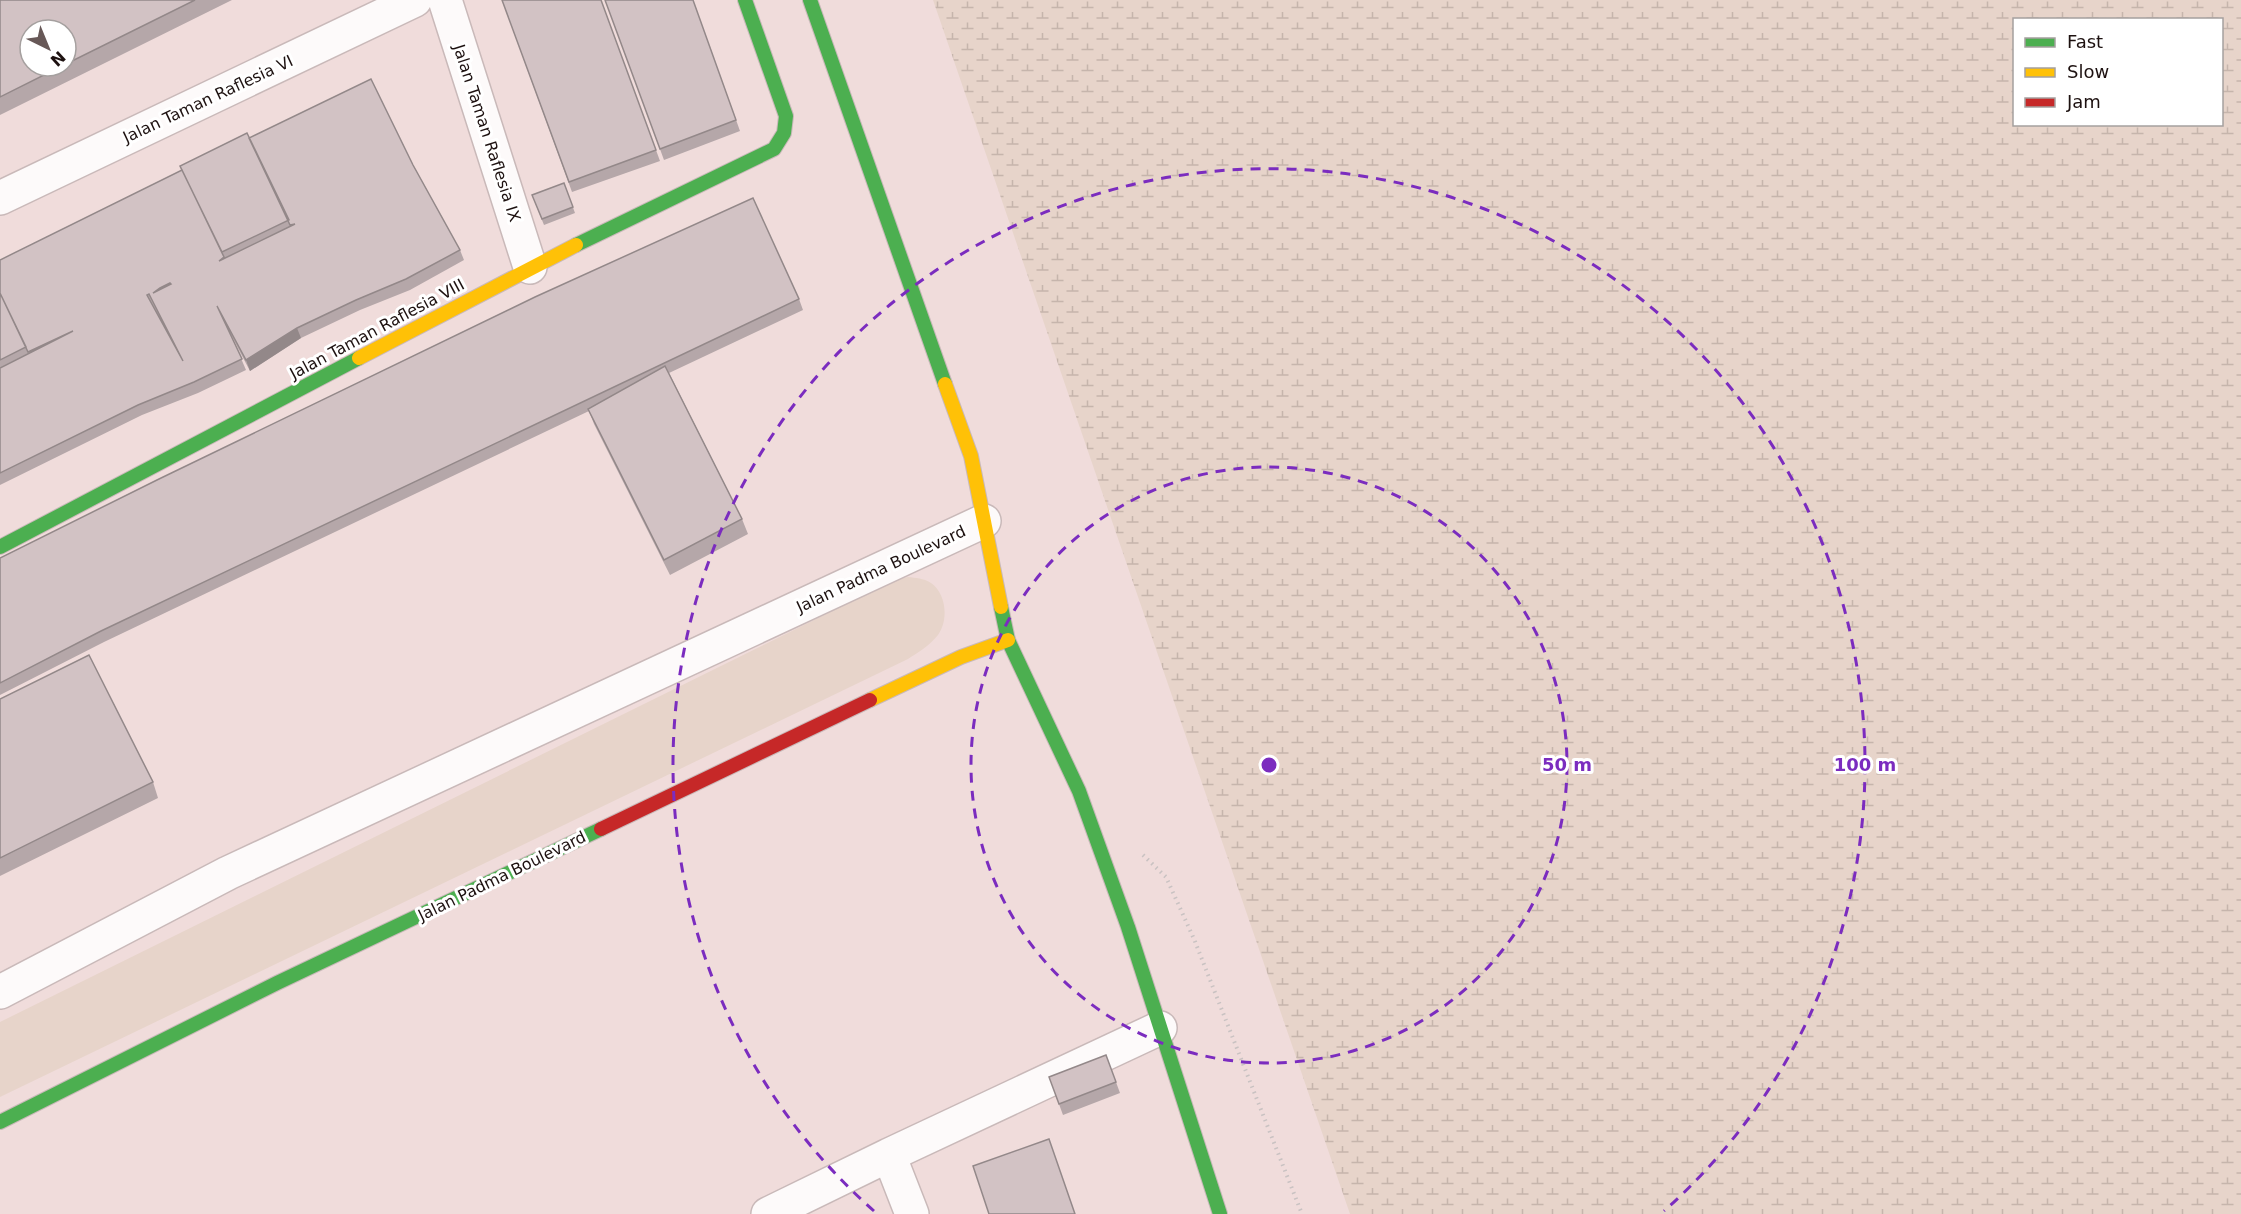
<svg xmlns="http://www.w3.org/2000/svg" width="2241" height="1214" font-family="'DejaVu Sans',sans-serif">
<defs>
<pattern id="wetland-marsh" width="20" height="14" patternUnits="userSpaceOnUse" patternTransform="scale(1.5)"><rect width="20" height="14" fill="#e7d4ca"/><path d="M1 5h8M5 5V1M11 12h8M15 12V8" fill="none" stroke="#c6b5ac"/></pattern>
</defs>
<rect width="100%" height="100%" fill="#f0dcdb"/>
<path fill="url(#wetland-marsh)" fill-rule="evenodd" d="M933 0H2241V1214H1350ZM2014 20H2222V124H2014Z"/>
<path fill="#e7d4ca" d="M908 577C916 578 923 578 931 583 946 593 949 620 938 635 930 645 919 652 908 659L0 1097V1022L895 580Z"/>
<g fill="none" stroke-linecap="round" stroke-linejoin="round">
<g stroke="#c9b9b9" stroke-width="36">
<path id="street" d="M445 0 530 267
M0 198 415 0
M0 992 228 873 984 521
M768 1214 889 1155
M912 1214 889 1155 1160 1028"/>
</g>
<g stroke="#c9b9b9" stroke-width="16">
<path id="fast" d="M810 0 945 384
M576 245 774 149 784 133 786 116 745 0
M0 547 359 358
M1001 607 1008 640 1079 791 1128 927 1220 1214
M0 1122 277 983 601 829"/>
</g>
<g stroke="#c9b9b9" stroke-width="16">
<path id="slow" d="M359 358 576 245
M945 384 971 456 1001 607
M870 700 961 657 1008 640"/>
</g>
<g stroke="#c9b9b9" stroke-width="16">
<path id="jam" d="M601 829 870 700"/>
</g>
<path stroke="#c9c2c2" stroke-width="4" stroke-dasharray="1.5 4.5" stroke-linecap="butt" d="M1143 855 1166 877 1194 939 1302 1214"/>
<use href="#street" stroke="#fdfafa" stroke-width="33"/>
<use href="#fast" stroke="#4caf50" stroke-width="14"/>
<use href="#slow" stroke="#ffc107" stroke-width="14"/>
<use href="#jam" stroke="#c62828" stroke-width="14"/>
</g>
<path fill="#b5a7a9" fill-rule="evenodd" d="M0 0H232L0 115ZM66 30V66H30Z
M502 0H601L660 161 572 192Z
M605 0H693L740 131 664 160Z
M249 138 413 165 460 250 464 260 410 290 360 310 301 338 250 371 231 335 246 370 198 393 142 415 0 485V260L182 170 180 166Z
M564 183 575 213 544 225 532 195Z
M799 299 803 310 669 373 742 519 748 534 670 575 594 424 589 411 104 642 0 695V558Z
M0 699 153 782 158 798 0 876Z
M1106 1055 1120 1093 1063 1115 1049 1077Z"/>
<path fill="#938889" d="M297 328 301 338 250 371 246 360Z"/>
<path fill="#d2c2c4" stroke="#938889" stroke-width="1.5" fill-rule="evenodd" d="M0 0H195L66 64V30H30V66H62L0 97Z
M502 0H601L656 150 569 182Z
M605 0H693L736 120 660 149Z
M371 79 413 165 460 250 406 279 356 300 297 328 246 360 217 306 242 359 194 382 138 405 0 473V368L73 331 28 352 0 293V260L182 170 224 257 219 261 295 224 290 225 249 138ZM170 283 171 284 153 293 160 288ZM149 294 183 361 147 295Z
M247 133 289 220 222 252 180 166Z
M564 183 573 207 542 219 532 195Z
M753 198 799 299 101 631 0 683V558L159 479 535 297Z
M0 293 26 347 0 360Z
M665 366 742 519 664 560 588 409Z
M89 655 153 782 0 858V699Z
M1106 1055 1116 1082 1059 1104 1049 1077Z
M1049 1139 1075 1214H989L973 1166Z"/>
<g fill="none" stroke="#7b2cbf" stroke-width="3" stroke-dasharray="10 8">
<circle cx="1269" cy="765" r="298"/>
<path d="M874 1211A596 596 0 1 1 1664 1211"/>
</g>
<g text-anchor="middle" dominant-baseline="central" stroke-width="6" stroke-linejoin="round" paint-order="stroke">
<g font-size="16" fill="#1d1110" stroke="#fff">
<text transform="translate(208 99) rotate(-25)">Jalan Taman Raflesia VI</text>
<text transform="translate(487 133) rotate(72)">Jalan Taman Raflesia IX</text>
<text transform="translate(377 329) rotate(-28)">Jalan Taman Raflesia VIII</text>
<text transform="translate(881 569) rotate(-25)">Jalan Padma Boulevard</text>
<text transform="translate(502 876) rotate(-26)">Jalan Padma Boulevard</text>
</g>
</g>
<circle cx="1269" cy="765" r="9" fill="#7b2cbf" stroke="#fff" stroke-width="3"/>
<g font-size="18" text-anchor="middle" font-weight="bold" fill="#7b2cbf" stroke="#fff" stroke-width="6" stroke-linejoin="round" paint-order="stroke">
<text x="1567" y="771">50 m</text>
<text x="1865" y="771">100 m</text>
</g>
<rect x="2013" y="18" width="210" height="108" fill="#ffffff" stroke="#a5a09f" stroke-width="1.5"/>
<rect x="2025" y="38" width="30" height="9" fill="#4caf50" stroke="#a5a09f" stroke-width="1.5"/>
<text x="2067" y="48" font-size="18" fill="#1d1110">Fast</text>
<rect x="2025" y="68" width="30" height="9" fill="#ffc107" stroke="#a5a09f" stroke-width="1.5"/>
<text x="2067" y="78" font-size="18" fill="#1d1110">Slow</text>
<rect x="2025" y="98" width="30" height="9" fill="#c62828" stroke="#a5a09f" stroke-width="1.5"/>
<text x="2067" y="108" font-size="18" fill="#1d1110">Jam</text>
<g transform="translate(48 48) rotate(137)"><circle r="28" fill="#ffffff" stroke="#a5a09f" stroke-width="1.5"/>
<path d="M0-4.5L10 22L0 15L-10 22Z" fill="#675857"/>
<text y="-9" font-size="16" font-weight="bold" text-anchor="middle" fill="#1d1110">N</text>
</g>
</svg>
